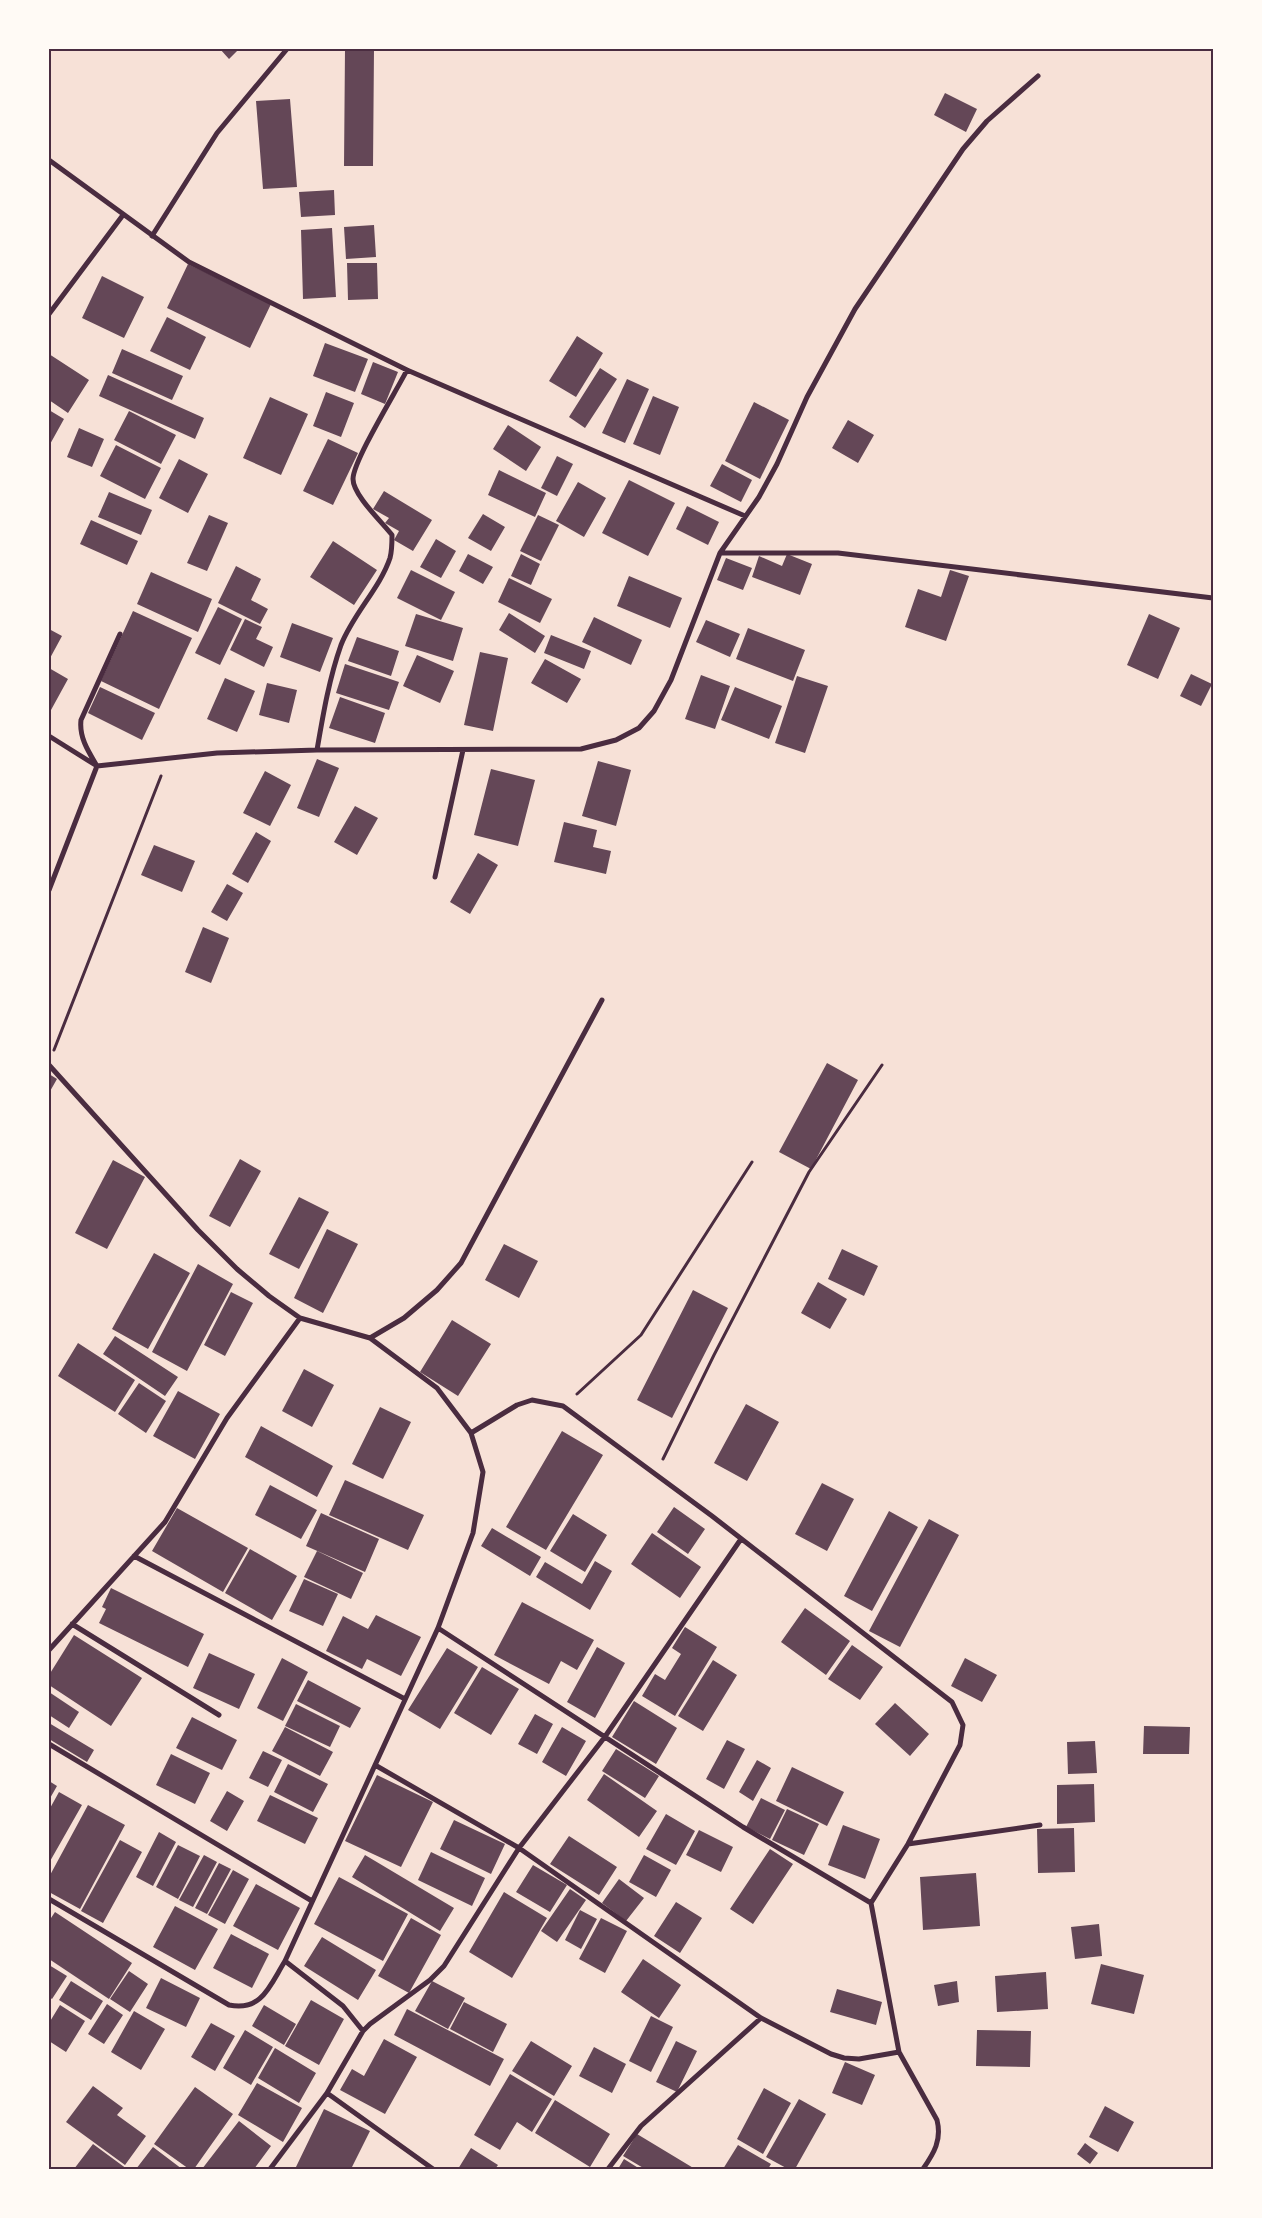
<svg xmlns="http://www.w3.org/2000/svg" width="1262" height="2218" font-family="Bitter,serif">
<rect width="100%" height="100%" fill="#f7e1d7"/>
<path fill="#644757" d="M220 49H239L229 59Z
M345 49H374L373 166H344Z
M945 93 977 109 966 132 934 115Z
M290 99 297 187 263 189 256 101Z
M334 190 335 215 301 217 299 192Z
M374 225 376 257 346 259 344 227Z
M332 228 336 297 303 299 301 230Z
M347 263H377L378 299 348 300Z
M188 264 271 304 250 348 167 308Z
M102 276 144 297 124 338 82 318Z
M167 317 206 337 190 370 150 351Z
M577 336 603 353 576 397 549 381Z
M325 343 368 359 355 392 313 376Z
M122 349 183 376 172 400 112 373Z
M49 354 89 380 68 413 49 400Z
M373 362 398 372 385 404 361 394Z
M600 368 617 379 585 428 569 417Z
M108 375 204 418 195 439 99 396Z
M627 379 649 389 625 443 602 433Z
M326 392 354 403 341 437 313 426Z
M653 396 679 407 660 455 633 444Z
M270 397 308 414 281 475 243 458Z
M754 402 789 420 760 479 725 461Z
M49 410 64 419 49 446Z
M129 411 176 435 161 464 114 440Z
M848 420 874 435 858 463 832 448Z
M508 425 541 447 526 471 493 449Z
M79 428 104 439 92 467 67 457Z
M328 439 358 453 333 505 303 491Z
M116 445 161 468 145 499 100 476Z
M557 456 573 464 557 496 541 488Z
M179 459 208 474 188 513 159 498Z
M722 464 752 480 741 502 710 486Z
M499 470 546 493 535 517 488 495Z
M629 480 675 503 648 556 602 533Z
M578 482 606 498 584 537 556 521Z
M384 491 432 520 413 551 394 540 399 531 385 523 389 518 373 509Z
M109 492 152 510 141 535 98 517Z
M687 506 719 522 708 545 676 529Z
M483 514 505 527 491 551 468 538Z
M209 515 228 523 207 571 187 563Z
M538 515 559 525 541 561 520 551Z
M91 520 138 541 127 565 80 544Z
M436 539 456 551 441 578 420 567Z
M333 541 377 570 354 605 310 577Z
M468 554 493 567 483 584 459 571Z
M521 554 540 564 531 585 511 576Z
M787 554 812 564 800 595 752 577 759 556 782 566Z
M726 558 752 568 743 590 717 580Z
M236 566 261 579 251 600 268 609 260 624 218 603Z
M411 570 455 592 441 620 397 598Z
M950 570 969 576 946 641 905 627 918 589 941 597Z
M151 572 212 599 198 632 137 604Z
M629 576 682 598 670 628 617 606Z
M509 578 552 599 540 623 498 602Z
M218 607 242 619 220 665 195 653Z
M133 611 192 638 159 709 101 681Z
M509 613 545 636 535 653 499 630Z
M416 614 463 628 453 661 405 646Z
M1149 614 1180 628 1158 679 1127 665Z
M594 617 642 640 631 665 582 642Z
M245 619 262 627 256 639 273 647 264 667 230 650Z
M706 620 740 634 730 657 696 642Z
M292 623 333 638 320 672 280 657Z
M748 628 805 650 793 681 736 659Z
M49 629 62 636 49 660Z
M551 635 591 651 584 669 544 653Z
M357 637 399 651 391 676 348 661Z
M480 652 508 658 493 731 464 725Z
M417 655 454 671 440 703 403 686Z
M545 659 581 679 567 703 531 683Z
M345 664 399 682 389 710 336 693Z
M49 668 68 679 51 710 49 709Z
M1191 674 1212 684 1201 706 1180 696Z
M701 675 730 686 715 729 685 719Z
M797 676 828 686 805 753 775 743Z
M225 678 255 691 237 732 207 719Z
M267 683 297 690 289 723 259 715Z
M100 687 155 713 142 740 88 713Z
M735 687 782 706 769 739 721 720Z
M340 697 385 713 375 743 329 728Z
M317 759 339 768 319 817 297 808Z
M598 761 631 770 616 826 582 816Z
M491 769 535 780 518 846 474 835Z
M265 771 291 785 270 826 243 813Z
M355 806 378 818 357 855 334 842Z
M564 822 597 830 593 847 611 851 606 874 554 862Z
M256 832 271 841 248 883 232 874Z
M154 845 195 861 182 892 141 875Z
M478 853 498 865 470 914 450 902Z
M227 884 243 893 227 921 211 912Z
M203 927 229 938 211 983 185 972Z
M827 1063 858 1080 811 1169 779 1152Z
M49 1074 57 1079 49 1093Z
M240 1159 261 1171 230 1227 209 1216Z
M113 1160 145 1177 107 1249 75 1233Z
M299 1197 329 1212 299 1269 269 1254Z
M327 1229 358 1244 323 1313 294 1298Z
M504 1244 538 1261 519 1298 485 1280Z
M842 1249 878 1266 864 1296 828 1279Z
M154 1253 190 1273 148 1349 112 1329Z
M198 1264 233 1284 187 1371 152 1352Z
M818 1282 847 1299 830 1329 801 1313Z
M693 1290 728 1308 672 1418 637 1400Z
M231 1292 253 1303 225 1356 204 1345Z
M452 1320 491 1344 458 1396 420 1372Z
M115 1336 178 1377 165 1396 103 1354Z
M78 1343 135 1380 115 1412 58 1376Z
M304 1369 334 1385 312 1427 282 1411Z
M139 1383 166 1401 146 1433 118 1414Z
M178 1391 220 1414 195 1459 153 1436Z
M746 1404 779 1422 747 1481 714 1463Z
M380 1407 411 1422 383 1479 352 1464Z
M261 1426 333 1466 317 1497 245 1457Z
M562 1431 603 1455 546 1550 506 1527Z
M345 1480 424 1515 408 1550 329 1515Z
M822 1483 854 1499 827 1551 795 1534Z
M270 1485 317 1510 301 1539 255 1515Z
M674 1507 705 1529 688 1554 657 1532Z
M177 1508 248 1548 223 1592 152 1551Z
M889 1511 918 1527 872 1611 844 1596Z
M321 1513 379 1539 365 1572 306 1546Z
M573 1514 607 1535 585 1572 550 1551Z
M929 1519 959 1535 900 1647 869 1631Z
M492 1528 541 1557 530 1576 481 1546Z
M652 1533 701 1567 680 1598 631 1564Z
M250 1549 297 1576 272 1620 225 1593Z
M317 1551 363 1573 351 1599 304 1577Z
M595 1561 612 1571 590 1610 536 1577 545 1562 582 1584Z
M304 1579 338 1594 323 1626 289 1611Z
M111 1588 204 1634 188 1667 99 1623 106 1609 102 1607Z
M522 1602 594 1640 577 1670 561 1661 549 1684 494 1655Z
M805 1608 850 1641 826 1675 781 1642Z
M376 1615 421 1637 401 1676 367 1659 362 1669 326 1651 343 1616 368 1629Z
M685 1627 717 1647 675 1716 642 1696 655 1674 665 1680 681 1654 672 1648Z
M74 1635 142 1678 111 1726 49 1685V1675Z
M852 1645 883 1667 860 1700 828 1679Z
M597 1647 625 1663 595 1718 567 1702Z
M447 1648 478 1667 440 1729 408 1710Z
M209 1653 255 1674 239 1709 193 1688Z
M282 1658 308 1672 283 1721 257 1708Z
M965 1658 997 1675 982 1702 951 1686Z
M713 1660 737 1675 703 1731 678 1716Z
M482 1667 519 1689 491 1735 454 1713Z
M308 1680 361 1708 350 1728 297 1701Z
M49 1692 79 1712 69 1728 49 1715Z
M634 1701 677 1728 656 1764 612 1737Z
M895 1703 929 1734 910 1756 875 1724Z
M296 1704 340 1726 330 1747 285 1726Z
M535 1714 553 1724 537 1754 518 1744Z
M192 1717 237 1740 222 1770 176 1748Z
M49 1723 94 1750 87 1762 49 1739Z
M1144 1726 1190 1727 1189 1754H1143Z
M285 1727 333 1752 320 1776 272 1751Z
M562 1727 586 1741 566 1776 542 1762Z
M727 1740 745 1749 724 1789 706 1779Z
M1095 1741 1097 1773 1068 1774 1067 1742Z
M616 1749 659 1776 645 1798 602 1771Z
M263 1751 282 1760 268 1787 249 1778Z
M171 1754 210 1773 195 1804 156 1785Z
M757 1760 771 1768 753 1801 739 1792Z
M288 1764 328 1784 313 1812 274 1792Z
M792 1767 844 1792 827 1826 776 1801Z
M604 1774 657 1811 639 1837 587 1800Z
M377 1775 433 1802 401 1867 345 1841Z
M49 1781 57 1786 49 1800Z
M1094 1784 1095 1822 1057 1824V1785Z
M227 1791 244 1801 227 1831 210 1821Z
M59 1792 82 1805 49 1863V1810Z
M270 1795 318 1818 305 1844 257 1821Z
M761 1798 785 1810 770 1839 746 1827Z
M88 1805 125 1825 80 1909 49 1892V1877Z
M787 1809 819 1824 804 1855 772 1840Z
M666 1814 695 1831 676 1865 646 1849Z
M454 1820 505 1844 491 1874 440 1849Z
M843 1825 880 1839 865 1879 828 1865Z
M1074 1828 1075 1872 1038 1873 1037 1829Z
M699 1830 733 1847 721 1872 686 1855Z
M159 1832 176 1842 153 1886 136 1877Z
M569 1836 617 1867 599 1895 550 1864Z
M120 1840 142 1852 103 1923 81 1911Z
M178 1845 200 1856 178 1899 156 1887Z
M770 1849 793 1864 753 1924 730 1909Z
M431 1852 485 1878 472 1906 418 1880Z
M204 1855 217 1862 193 1907 179 1900Z
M365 1855 454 1908 440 1931 352 1877Z
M644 1855 671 1870 656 1897 629 1882Z
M219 1863 231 1869 207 1914 195 1908Z
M533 1865 567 1885 550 1912 516 1892Z
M233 1870 249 1879 225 1924 208 1915Z
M976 1873 980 1926 923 1930 920 1877Z
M339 1877 408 1914 383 1961 314 1924Z
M619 1879 644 1898 626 1921 602 1903Z
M256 1884 300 1908 278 1950 233 1926Z
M570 1889 586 1900 557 1942 541 1931Z
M504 1892 547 1918 512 1978 469 1952Z
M676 1902 702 1918 680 1953 654 1936Z
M175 1906 218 1929 195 1970 153 1947Z
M580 1910 597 1919 581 1949 565 1940Z
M55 1912 132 1963 109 1999 49 1959V1921Z
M411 1918 441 1935 409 1993 378 1976Z
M601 1918 627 1931 605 1973 579 1959Z
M1099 1924 1102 1956 1075 1959 1071 1927Z
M231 1934 269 1954 252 1988 213 1968Z
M322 1937 376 1970 358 2000 304 1966Z
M643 1959 681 1985 659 2018 621 1992Z
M1101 1964 1144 1975 1134 2014 1091 2004Z
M49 1965 67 1976 52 1999 49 1997Z
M129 1971 148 1984 130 2012 110 1999Z
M1046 1972 1048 2009 997 2012 995 1976Z
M161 1978 200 1998 186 2027 146 2008Z
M71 1981 103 2001 91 2020 59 2000Z
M432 1981 465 1998 448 2029 415 2011Z
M957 1981 959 2002 938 2006 934 1985Z
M837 1989 882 2002 876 2025 830 2012Z
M311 2000 344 2019 319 2065 285 2046Z
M464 2002 507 2024 493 2052 450 2029Z
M107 2004 123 2015 104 2044 88 2034Z
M60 2005 85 2021 66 2052 49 2041V2023Z
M264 2005 296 2024 284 2045 252 2026Z
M407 2009 504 2059 490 2086 394 2035Z
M134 2011 165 2029 141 2070 111 2052Z
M651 2016 673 2027 651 2072 629 2061Z
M211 2023 235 2036 215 2071 191 2057Z
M245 2030 273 2047 251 2085 223 2068Z
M977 2030 1031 2031 1030 2067 976 2066Z
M384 2039 417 2057 385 2114 340 2090 352 2069 364 2076Z
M531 2041 572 2066 554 2096 512 2071Z
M676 2041 697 2051 677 2092 656 2082Z
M594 2047 626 2064 612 2093 579 2076Z
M275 2048 316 2073 299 2103 258 2078Z
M845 2062 875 2075 862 2105 832 2093Z
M510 2074 552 2099 532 2132 517 2122 500 2150 474 2135Z
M257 2083 302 2108 283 2142 238 2115Z
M93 2086 123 2108 117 2115 146 2136 125 2165 66 2122Z
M195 2087 233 2114 194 2169H189L154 2144Z
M764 2088 791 2103 763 2154 737 2139Z
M799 2099 826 2114 795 2169H788L766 2157Z
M555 2100 610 2134 590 2167 535 2133Z
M1105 2106 1134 2122 1118 2152 1089 2137Z
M324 2109 370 2131 351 2169H295Z
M239 2121 271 2146 254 2169H202Z
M637 2134 695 2169H645L623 2156Z
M1085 2143 1098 2153 1090 2164 1077 2154Z
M93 2144 127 2169H74Z
M738 2145 771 2164 768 2169H723Z
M153 2147 182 2169H136Z
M471 2148 498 2165 495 2169H458Z
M624 2159 640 2169H618Z"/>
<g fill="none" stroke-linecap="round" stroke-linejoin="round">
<path stroke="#4a2c40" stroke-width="3" d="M54 1050 161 776
M577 1394 641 1335 752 1162
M663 1459 714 1355 809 1172 882 1065"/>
<path stroke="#4a2c40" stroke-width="5" d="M49 160 189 262 407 370 745 516
M152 236 217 133 287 49
M49 314 123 215
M720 553H838L1213 598
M120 634 81 720C79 737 88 751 97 766L217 753 317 750 581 749 616 740 639 728 654 711 671 680 720 553 759 497 777 464 807 397 855 309 963 149 987 121 1038 76
M49 736 97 766 49 890
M317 750C323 715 329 679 341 645 353 614 380 588 390 558 392 551 392 542 392 535 382 522 353 495 353 479 353 461 397 390 407 370
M435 877 463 750
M49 1065 198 1230 237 1269 269 1296 300 1318 370 1338 437 1388 471 1433 483 1472 473 1533 438 1628 285 1961C270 1985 262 2012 229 2005L49 1899
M370 1338 404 1318 437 1290 461 1263 602 1000
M471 1433 517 1405 532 1400 563 1406 712 1516 952 1702 963 1725 960 1745 908 1844 871 1903 899 2052 937 2120C942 2140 934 2153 923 2169
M134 1556 405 1699
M72 1624 219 1715
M438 1628 743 1827 871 1903
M49 1650 165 1522 227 1418 300 1318
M49 1744 312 1901
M375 1765 519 1848 761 2018 831 2054 844 2058 859 2059 899 2052
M908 1844 1040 1825
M285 1961 343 2006 363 2031
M327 2093 433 2169
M270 2169 327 2093 363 2031 370 2024 430 1980 444 1966 519 1848 604 1738 741 1539
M608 2169 641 2126 761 2018"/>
</g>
<rect width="1262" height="2218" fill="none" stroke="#fffaf5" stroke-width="100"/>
<rect x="50" y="50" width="1162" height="2118" fill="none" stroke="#4a2c40" stroke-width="2"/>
</svg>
